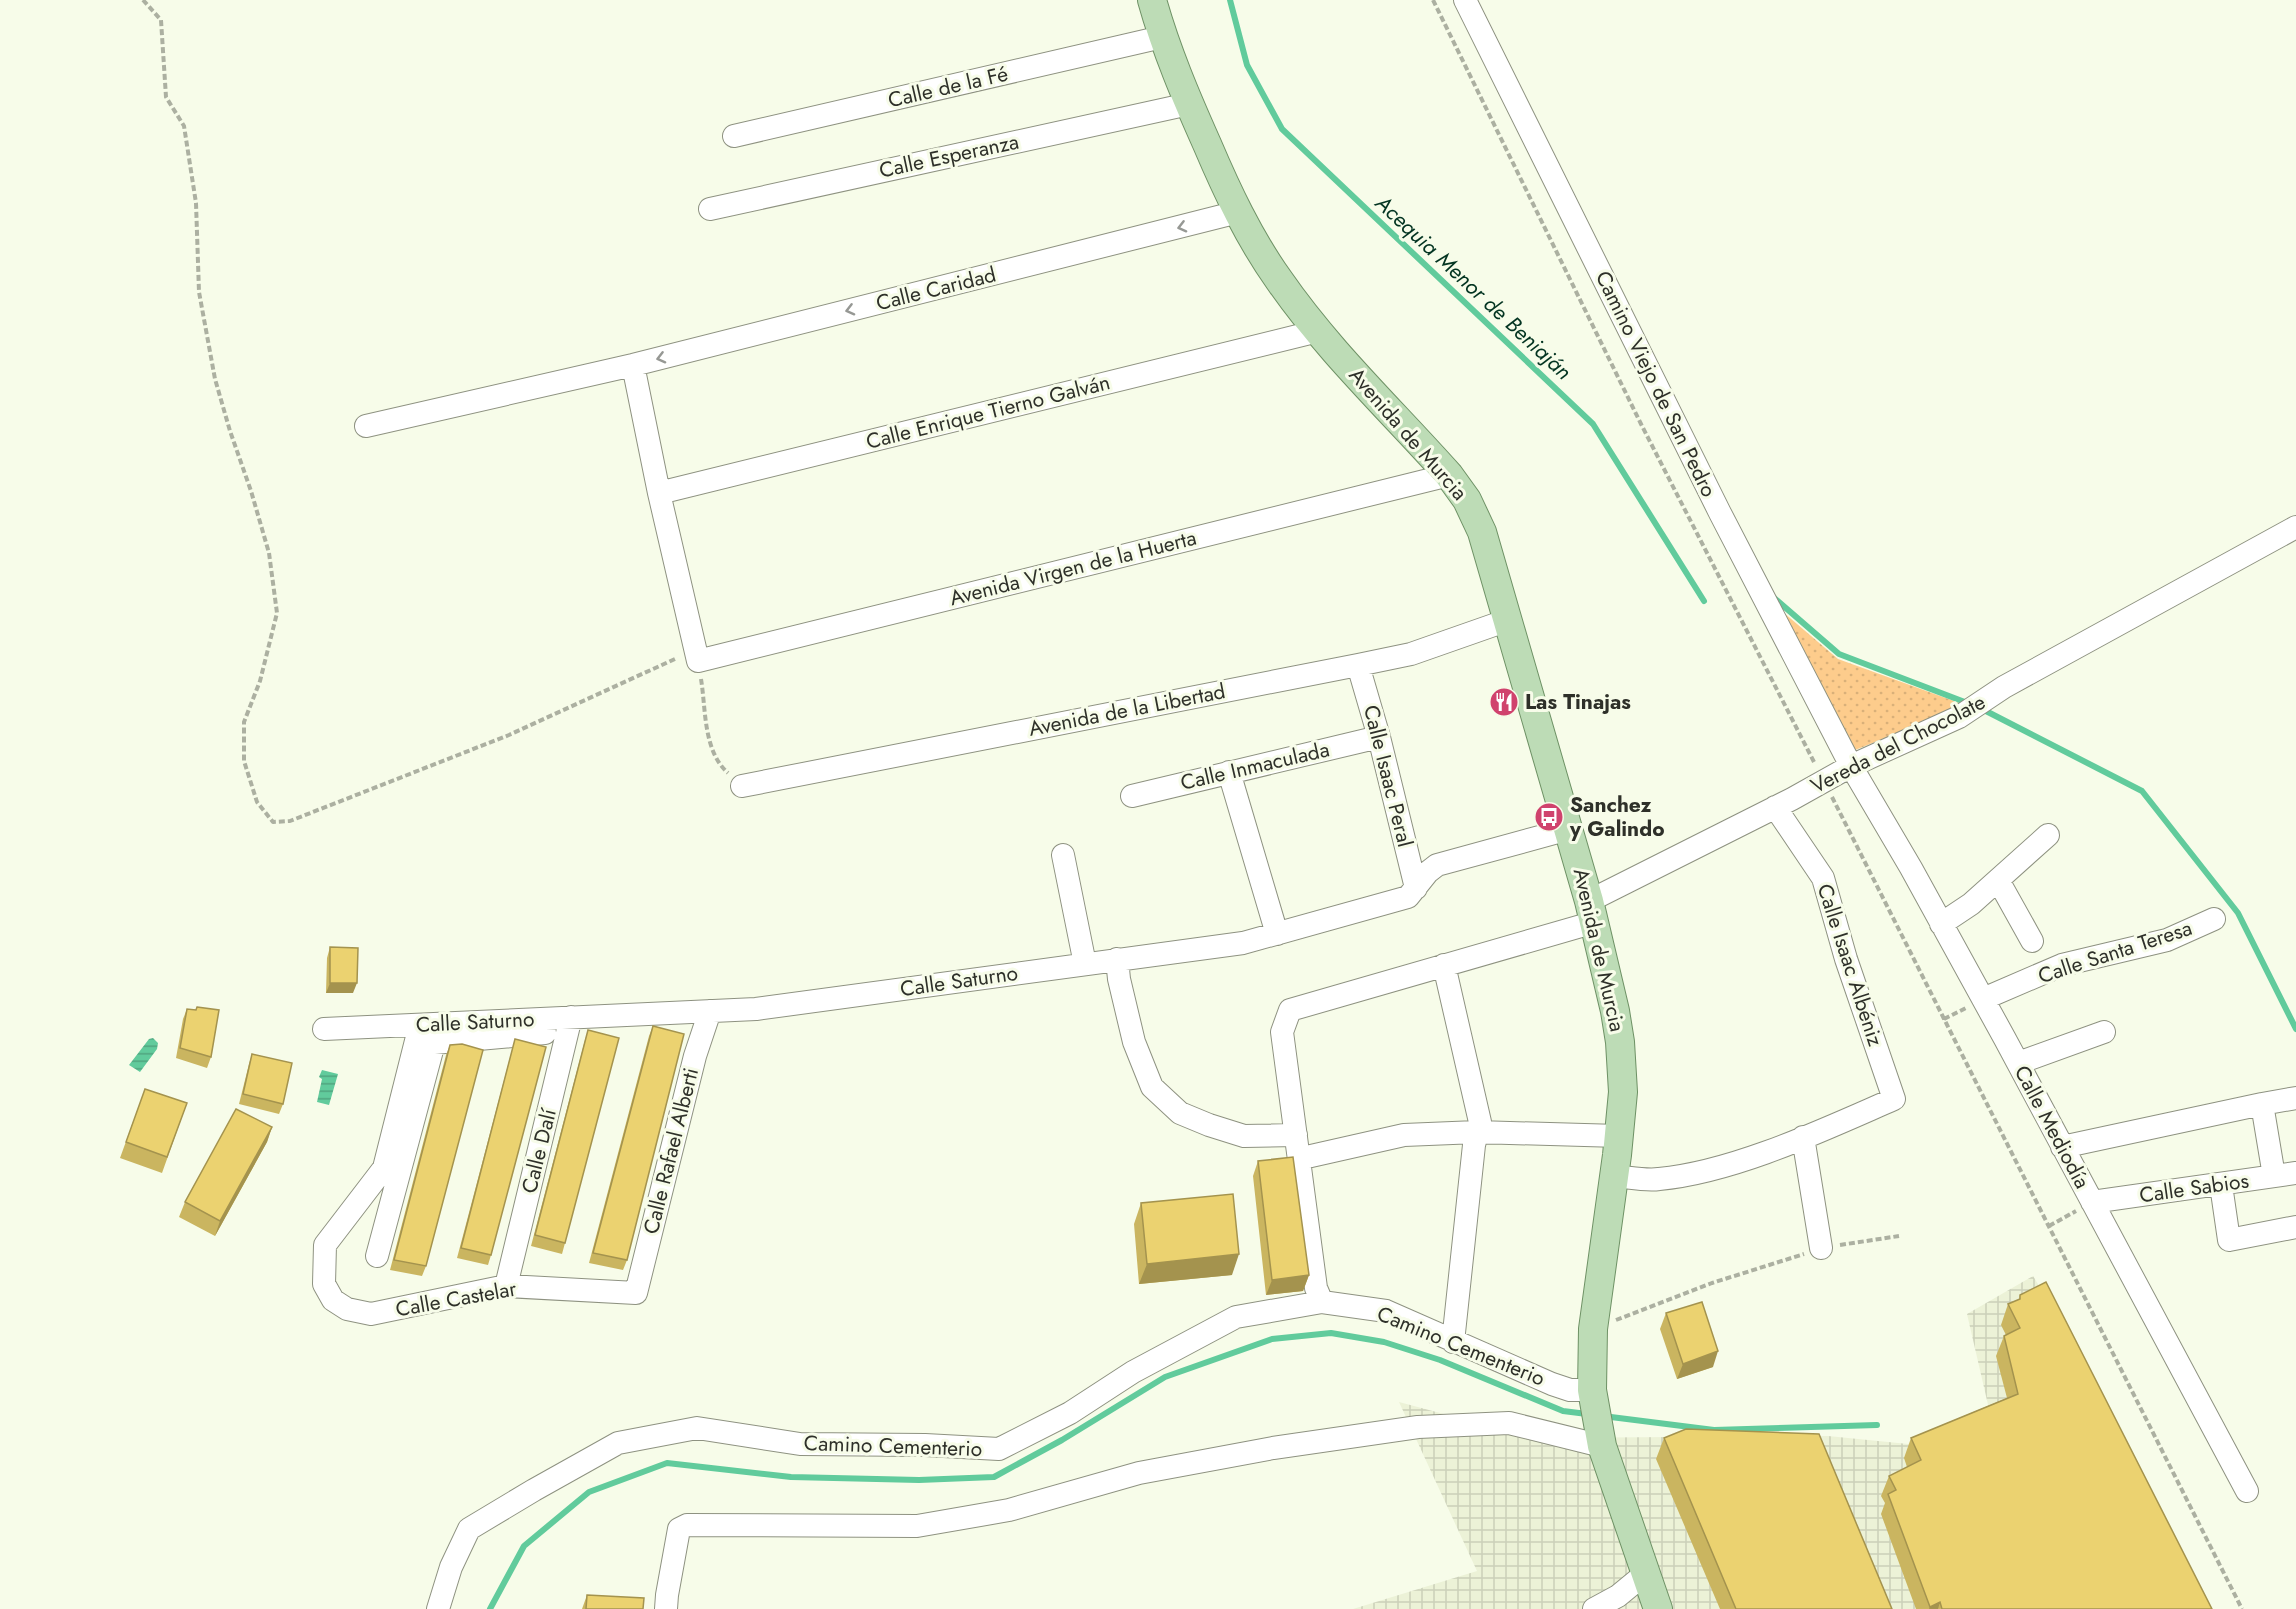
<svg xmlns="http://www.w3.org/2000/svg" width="2296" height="1609" font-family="Jost,sans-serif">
<defs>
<pattern id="industrial-grid" width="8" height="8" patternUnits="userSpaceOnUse" patternTransform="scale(1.5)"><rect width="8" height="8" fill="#ecf2d7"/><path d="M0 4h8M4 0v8" fill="none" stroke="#cbd0b9"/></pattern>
<pattern id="park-dots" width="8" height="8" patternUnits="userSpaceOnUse" patternTransform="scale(1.5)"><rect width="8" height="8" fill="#fdcc8c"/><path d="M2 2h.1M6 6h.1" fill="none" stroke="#d9b079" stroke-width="1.8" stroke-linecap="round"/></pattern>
<pattern id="water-rules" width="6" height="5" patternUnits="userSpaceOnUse" patternTransform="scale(1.5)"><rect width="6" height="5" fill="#61cb9c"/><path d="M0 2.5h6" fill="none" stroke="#50a57f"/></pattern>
</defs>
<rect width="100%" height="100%" fill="#f7fce9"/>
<path fill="url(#industrial-grid)" d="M2033 1276 2054 1310 2202 1609H1353L1477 1571 1399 1402 1533 1438 1828 1436 1908 1444 1989 1409 1967 1314Z"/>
<path fill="url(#park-dots)" d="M1769 600 1838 659 1965 705 1848 753Z"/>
<path fill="url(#water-rules)" d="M153 1038 158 1043 157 1049 140 1072 129 1065 149 1039Z
M322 1070 338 1074 329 1105 317 1102 322 1079 319 1077Z"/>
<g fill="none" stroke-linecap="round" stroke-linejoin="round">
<path stroke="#61cb9c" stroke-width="6" d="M1230 0 1247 65 1282 129 1593 424 1704 601
M1773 597 1839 654 1970 704
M1982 709 2142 791 2238 913 2296 1029
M1603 1416 1714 1430 1877 1425
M490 1609 524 1546 589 1492 667 1463 791 1477 919 1480 994 1477 1062 1440 1165 1377 1272 1339 1331 1333 1384 1342 1440 1360 1563 1411 1587 1414"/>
<g stroke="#8e9281" stroke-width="24">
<path id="minor" d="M1465 0 1720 513 1851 766 1911 868 2005 1039 2247 1491
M734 136 1162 37
M710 209 1189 104
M633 365 659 493 698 661 1449 475
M366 426 633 365 1238 212
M659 493 1318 331
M1358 665 1379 737 1416 888
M1229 772 1277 934
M742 786 1358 665 1411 654 1508 620
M1132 796 1379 737
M1063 855 1085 964
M1998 880 2032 941
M1589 901 1792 799 1851 766 1959 717 2004 687 2296 527
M1941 924 1971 904 2048 835
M1117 959 1119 979 1134 1042 1152 1087 1180 1113 1209 1125 1244 1136 1296 1135
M1444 965 1480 1122 1474 1145 1453 1342
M1983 999 2062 965 2167 940 2214 919
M420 1025 384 1168 325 1245 324 1284 333 1300 347 1309 371 1314 506 1286 636 1293 695 1056 710 1011
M324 1029 756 1009 1243 943 1408 897 1428 872 1437 865 1569 829
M2018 1063 2104 1032
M2262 1104 2296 1098
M1803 1137 1821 1248
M2062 1147 2262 1104 2274 1176
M1299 1157 1311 1156 1404 1135 1477 1132 1619 1136
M1613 1176C1628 1177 1645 1181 1659 1179 1735 1172 1825 1129 1894 1099L1846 959 1823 878 1775 807
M2221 1185 2229 1240 2296 1227
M2092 1202 2296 1173
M377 1256 434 1043 545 1033
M506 1286 571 1017
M1322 1302 1316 1288 1282 1032 1290 1010 1595 922
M438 1609 451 1567 469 1529 534 1490 618 1443 697 1428 800 1444 925 1445 999 1449 1070 1413 1133 1372 1236 1317 1322 1302 1386 1311 1552 1384 1570 1390H1592
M666 1609 667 1595 679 1529 687 1525 917 1526 1009 1510 1139 1473 1273 1448 1418 1427 1509 1423 1602 1446
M1594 1609 1618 1596 1646 1573"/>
</g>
<g stroke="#6e9165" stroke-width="30">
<path id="major" d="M1152 0C1166 50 1186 97 1207 144 1227 191 1249 238 1279 280 1328 351 1392 411 1449 475L1467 500 1482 532 1589 901 1615 1011 1620 1042 1623 1092 1617 1155 1593 1329 1592 1390 1602 1446 1658 1609"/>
</g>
<path stroke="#acb0a1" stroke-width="4" stroke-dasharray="6 3" stroke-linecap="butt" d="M143 0 161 20 166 97 184 126 196 203 199 292 215 379 230 431 251 491 269 553 277 613 260 681 244 722V761L257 802 273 822 290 821 509 735 677 658
M1433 0 1641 424 1815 764
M701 679C706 709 703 751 728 773
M1832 797 2242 1609
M1944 1019 1966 1008
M2049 1226 2076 1211
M1840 1245 1899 1236
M1616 1320 1712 1283 1804 1254"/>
<use href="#minor" stroke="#fff" stroke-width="22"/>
<use href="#major" stroke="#bddcb6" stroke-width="28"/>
</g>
<path fill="#cab560" d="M330 947 353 993H326L327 958Z
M187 1009 196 1010 211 1057 207 1068 176 1058 183 1019Z
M653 1026 627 1260 623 1270 589 1263 649 1036Z
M588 1030 565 1243 562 1254 531 1246 585 1040Z
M515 1039 491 1255 488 1265 457 1258 512 1050Z
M450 1045 426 1266 422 1276 390 1270 446 1055Z
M252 1054 283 1104 279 1114 239 1104 249 1064Z
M145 1089 187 1103 162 1173 120 1158Z
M272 1127 267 1142 215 1236 179 1217 185 1202Z
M1258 1161 1309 1275 1303 1291 1266 1295 1253 1176Z
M1141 1203 1232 1275 1139 1284 1134 1224Z
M2020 1295 2212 1609H1916L1881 1514 1885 1503 1881 1496 1889 1476 1907 1467 1904 1458 1911 1438 2007 1398 1996 1356 2004 1336 2006 1335 2001 1325 2008 1304 2019 1300Z
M1666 1313 1713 1367 1677 1379 1660 1329Z
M1664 1438 1892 1609H1720L1656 1459Z
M587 1595 643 1609H582Z"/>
<path fill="#a4934e" d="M330 983H357L353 993H326Z
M272 1127 267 1142 215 1236 220 1221Z
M1239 1254 1232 1275 1139 1284 1147 1264Z
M1309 1275 1303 1291 1266 1295 1272 1280Z
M1718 1351 1713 1367 1677 1379 1683 1364Z
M1940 1602 1938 1609H1929L1930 1607Z"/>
<path fill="#ebd270" stroke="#a4934e" stroke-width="1.5" d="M330 947 358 948 357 983H330Z
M197 1007 219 1010 211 1057 180 1048 187 1009 196 1010Z
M653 1026 684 1034 627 1260 593 1253Z
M588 1030 619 1038 565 1243 535 1235Z
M515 1039 546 1047 491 1255 461 1248Z
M462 1044 483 1050 426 1266 394 1260 450 1045Z
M252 1054 292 1063 283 1104 243 1094Z
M145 1089 187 1103 167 1157 126 1142Z
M236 1109 272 1127 220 1221 185 1202Z
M1293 1157 1309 1275 1272 1280 1258 1161Z
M1233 1194 1239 1254 1147 1264 1141 1203Z
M2046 1282 2212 1609H1942L1940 1602 1930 1607 1888 1494 1896 1490 1889 1476 1921 1460 1911 1438 2018 1394 2004 1336 2020 1328 2008 1304 2020 1299V1295Z
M1702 1302 1718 1351 1683 1364 1666 1313Z
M1686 1429 1819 1434 1892 1609H1736L1664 1438Z
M587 1595 644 1598 643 1609H586Z"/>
<defs><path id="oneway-chevron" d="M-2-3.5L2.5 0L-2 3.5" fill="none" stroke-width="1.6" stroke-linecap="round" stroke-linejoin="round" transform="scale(1.5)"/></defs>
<g stroke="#969894">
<use href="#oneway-chevron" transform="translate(1182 227) rotate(166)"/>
<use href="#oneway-chevron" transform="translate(850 310) rotate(166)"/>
<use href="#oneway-chevron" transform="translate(661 358) rotate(166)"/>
</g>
<defs>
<g id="restaurant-disc" transform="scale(1.5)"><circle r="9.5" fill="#d0426d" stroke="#f7fce9"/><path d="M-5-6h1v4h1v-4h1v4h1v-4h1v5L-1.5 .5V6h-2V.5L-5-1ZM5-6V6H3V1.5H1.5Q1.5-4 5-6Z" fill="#fff"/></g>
<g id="bus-disc" transform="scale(1.5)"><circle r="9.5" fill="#d0426d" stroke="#f7fce9"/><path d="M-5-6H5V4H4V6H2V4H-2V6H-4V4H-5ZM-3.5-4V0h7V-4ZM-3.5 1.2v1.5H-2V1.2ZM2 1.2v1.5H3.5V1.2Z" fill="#fff"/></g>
</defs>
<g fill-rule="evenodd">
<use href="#restaurant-disc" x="1504" y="702"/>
<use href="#bus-disc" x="1549" y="817"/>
</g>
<g text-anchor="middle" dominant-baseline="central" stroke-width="6" stroke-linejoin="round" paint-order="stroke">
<g font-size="21" fill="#2e3029" stroke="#f7fce9">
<text transform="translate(948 87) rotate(-13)">Calle de la Fé</text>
<text transform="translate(949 156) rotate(-12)">Calle Esperanza</text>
<text transform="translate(936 289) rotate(-14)">Calle Caridad</text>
<text transform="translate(1656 384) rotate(64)">Camino Viejo de San Pedro</text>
<text transform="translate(988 412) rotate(-14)">Calle Enrique Tierno Galván</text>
<text transform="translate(1408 434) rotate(49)">Avenida de Murcia</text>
<text transform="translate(1073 568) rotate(-14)">Avenida Virgen de la Huerta</text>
<text transform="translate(1127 710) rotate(-11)">Avenida de la Libertad</text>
<text transform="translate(1898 744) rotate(-27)">Vereda del Chocolate</text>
<text transform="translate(1255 766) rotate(-13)">Calle Inmaculada</text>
<text transform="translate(1388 776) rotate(76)">Calle Isaac Peral</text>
<text transform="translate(1599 950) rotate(77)">Avenida de Murcia</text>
<text transform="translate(2115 952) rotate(-18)">Calle Santa Teresa</text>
<text transform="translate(1850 965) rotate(72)">Calle Isaac Albéniz</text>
<text transform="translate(959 981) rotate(-8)">Calle Saturno</text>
<text transform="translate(475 1022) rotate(-3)">Calle Saturno</text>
<text transform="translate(2052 1127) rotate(62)">Calle Mediodía</text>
<text transform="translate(539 1151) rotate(-76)">Calle Dalí</text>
<text transform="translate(671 1151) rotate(-76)">Calle Rafael Alberti</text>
<text transform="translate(2194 1188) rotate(-8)">Calle Sabios</text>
<text transform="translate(456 1299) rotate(-10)">Calle Castelar</text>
<text transform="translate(1461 1346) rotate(22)">Camino Cementerio</text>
<text transform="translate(893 1446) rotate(2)">Camino Cementerio</text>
</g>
<g font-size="21" font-weight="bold" fill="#2e3029" stroke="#f7fce9" text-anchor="start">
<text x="1525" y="702">Las Tinajas</text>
<text x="1570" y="805">Sanchez<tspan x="1570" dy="24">y Galindo</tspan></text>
</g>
<g font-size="22" font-style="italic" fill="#033421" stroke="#f7fce9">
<text transform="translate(1474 287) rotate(43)">Acequia Menor de Beniaján</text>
</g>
</g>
</svg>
